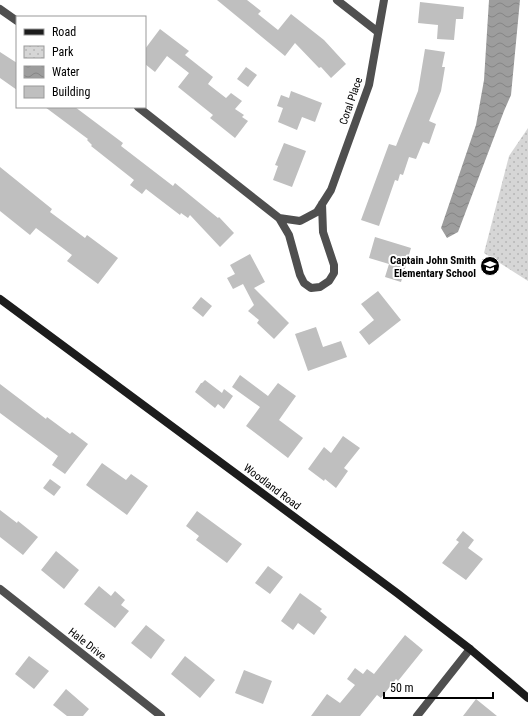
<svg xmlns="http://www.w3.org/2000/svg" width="528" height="716" font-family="'Roboto Condensed',sans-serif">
<defs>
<pattern id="park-dots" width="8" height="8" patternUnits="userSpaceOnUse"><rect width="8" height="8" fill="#d6d6d6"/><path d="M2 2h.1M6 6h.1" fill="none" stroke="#b6b6b6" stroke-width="1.8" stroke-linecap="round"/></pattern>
<pattern id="water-waves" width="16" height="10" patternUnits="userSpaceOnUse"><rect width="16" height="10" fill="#9d9d9d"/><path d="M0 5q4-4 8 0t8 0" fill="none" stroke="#858585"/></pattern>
</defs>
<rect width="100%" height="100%" fill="#fff"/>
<path fill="url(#park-dots)" d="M528 128V281L484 253 509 156Z"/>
<path fill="url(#water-waves)" d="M489 0H520L511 95 504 111 458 232 447 238 441 228 476 125 484 80Z"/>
<path fill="#bfbfbf" d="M217 0H247L261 11 258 14 278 30 291 14 324 40 346 64 331 78 321 67 319 68 295 43 285 56Z
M420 2 464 7 463 19H456L454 40 437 39 438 25 418 23Z
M160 29 189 51 185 55 213 77 208 84 226 98 231 93 242 101 235 109 244 115 242 117 248 121 235 138 210 118 213 115 178 87 189 73 167 56 155 72 145 64V49Z
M425 49 445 52 442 67H445L441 91 429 121 436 124 429 144 423 142 416 159 409 157 403 175 400 174 398 181 395 180 379 226 361 220 389 144 396 146 418 91Z
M0 52 17 63V90L0 78Z
M246 67 257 75 248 87 237 79Z
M291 91 322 103 315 122 302 117 297 130 278 122 283 108 277 106 281 95 289 98Z
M45 107H75L123 143 121 146 173 186 175 183 218 218 219 217 234 233 220 247 190 215 188 218 181 213 180 215 146 189 142 194 130 185 134 180 91 146 92 145 87 140 88 139Z
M284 143 306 151 292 187 273 180 278 166 275 165Z
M0 167 52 209 50 212 85 238 87 235 118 258 98 284 67 261 72 255 36 228 30 235 0 211Z
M375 237 411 248 401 282 385 277 389 264 369 258Z
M250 254 265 282 254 288 289 323 274 339 257 323 259 320 248 311 254 305 243 284 233 289 227 278 235 274 230 265Z
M378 291 401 320 369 345 359 332 374 320 361 304Z
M201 297 212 306 203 317 192 308Z
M316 327 323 347 341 341 347 357 308 371 295 334Z
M240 375 268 396 278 383 296 396 279 420 303 438 288 458 246 426 260 407 232 387Z
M205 380 222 393 224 389 233 396 224 409 218 404 215 408 195 392 201 383H202Z
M0 384 46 419 47 417 70 434 72 432 88 444 65 474 52 465 58 456 0 413Z
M343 436 360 448 344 468 348 471 336 488 325 479 324 481 308 469 324 447 331 453Z
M102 463 126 480 131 474 148 486 127 515 86 485Z
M50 479 61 487 54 496 43 488Z
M0 510 17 523 18 521 38 537 23 555 0 537Z
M197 511 242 544 227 563 196 540 199 536 186 526Z
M463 531 474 540 468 548 483 559 466 580 442 563 459 542 456 540Z
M56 551 79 570 64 589 41 570Z
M268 566 283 577 270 594 255 583Z
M99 586 111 596 115 591 125 600 121 605 129 611 115 628 84 604Z
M300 593 322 609 320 611 327 617 314 635 298 623 293 630 281 621Z
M146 625 165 640 151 659 131 643Z
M405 635 423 650 398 681 396 679 381 698 377 695 360 716H311L327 694 340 703 355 685 347 679 355 668 363 674 367 669 374 674Z
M29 656 49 671 34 689 15 674Z
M185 656 215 680 200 698 171 674Z
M244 670 272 681 263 704 235 693Z
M66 689 89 709 83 716H67L53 705Z
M476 699 497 716H463Z"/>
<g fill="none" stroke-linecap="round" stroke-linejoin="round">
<path stroke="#4f4f4f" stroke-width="8" d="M337 0 378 32
M0 9 17 21
M138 107 279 218 300 221 317 212 331 190 369 85 384 0
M279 218 289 235 300 275 304 283 311 288 320 287 329 281 334 273V265L323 232 322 204
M0 589 161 716
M417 716 470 649"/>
<path stroke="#1c1c1c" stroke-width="8" d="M0 299 397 593 470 649 528 698"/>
</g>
<defs>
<g id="school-disc" transform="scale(1)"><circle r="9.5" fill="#000" stroke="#fff"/><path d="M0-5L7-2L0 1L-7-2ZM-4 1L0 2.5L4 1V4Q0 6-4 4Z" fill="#fff"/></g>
</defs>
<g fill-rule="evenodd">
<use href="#school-disc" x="490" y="266"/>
</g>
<g text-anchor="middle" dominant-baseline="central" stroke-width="4" stroke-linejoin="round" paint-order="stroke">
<g font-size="11" fill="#000" stroke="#fff">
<text transform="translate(351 101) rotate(-71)">Coral Place</text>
<text transform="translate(272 487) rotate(37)">Woodland Road</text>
<text transform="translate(87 644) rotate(38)">Hale Drive</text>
</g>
<g font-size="11" font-weight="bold" fill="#000" stroke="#fff" text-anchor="end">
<text x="476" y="260">Captain John Smith<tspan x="476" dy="13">Elementary School</tspan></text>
</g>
</g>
<rect x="16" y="16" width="130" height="92" fill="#ffffff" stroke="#999999"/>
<rect x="24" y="29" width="20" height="6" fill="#1c1c1c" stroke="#999999"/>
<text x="52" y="36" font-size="12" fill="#000000">Road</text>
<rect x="24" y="46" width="20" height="12" fill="url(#park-dots)" stroke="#999999"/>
<text x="52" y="56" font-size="12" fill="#000000">Park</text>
<rect x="24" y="66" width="20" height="12" fill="url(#water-waves)" stroke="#999999"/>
<text x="52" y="76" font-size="12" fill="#000000">Water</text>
<rect x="24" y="86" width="20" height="12" fill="#bfbfbf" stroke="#999999"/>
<text x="52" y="96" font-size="12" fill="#000000">Building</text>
<path d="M384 692v6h109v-6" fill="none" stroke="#000000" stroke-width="2"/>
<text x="390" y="692" font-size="12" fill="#000000" stroke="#ffffff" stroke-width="3" paint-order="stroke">50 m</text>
</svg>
